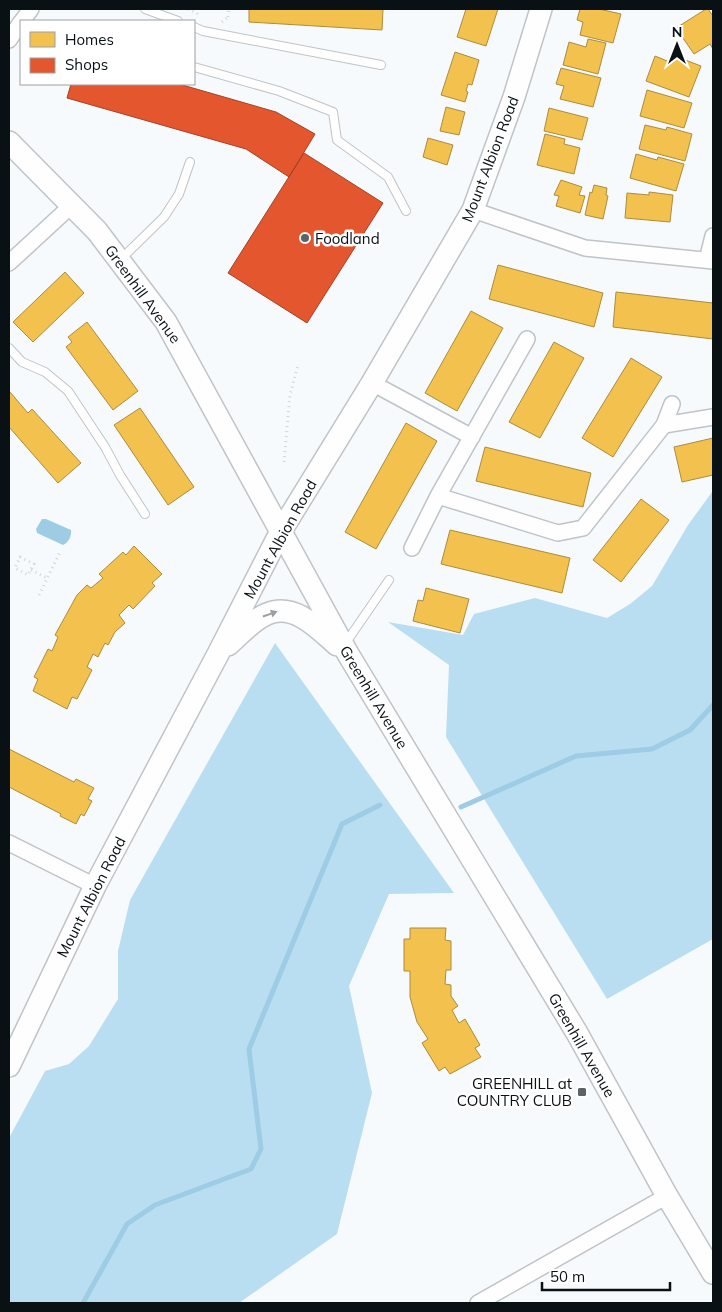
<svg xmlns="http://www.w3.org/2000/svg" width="722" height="1312" font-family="Mulish,sans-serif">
<rect width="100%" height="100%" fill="#f7fafc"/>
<path fill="#b9def2" d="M712 492H713V939L607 999 446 737 449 665 388 622 463 635 474 614 535 598 607 618 630 604 652 586 688 525Z
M275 643 454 893 389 894 349 986 372 1093 337 1234 239 1303H9V1138L45 1071 69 1064 89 1046 118 999V951L130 900Z"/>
<path fill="#9dcce4" d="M42 519H46L71 530C72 536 68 543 63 545L37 533 36 529Z"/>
<path fill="#f2c14e" stroke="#ac8c3d" d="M249 9H383L382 30 249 22Z
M466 9H498L486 46 457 37Z
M580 9H599L621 14 613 43 580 35 583 22 577 20Z
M706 9H708L713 16V49L710 44 694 54 676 28Z
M588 39 606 43 598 74 563 65 569 42 586 47Z
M455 52 479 60 472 85 468 84 466 91 468 92 465 102 441 95Z
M655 56 672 63 675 56 701 66 689 97 646 81Z
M561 68 601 78 593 107 560 99 564 86 556 84Z
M647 90 692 103 684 128 640 116Z
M446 107 465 112 459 135 440 131Z
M549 108 588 118 582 140 544 131Z
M645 125 666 130 667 127 692 134 685 161 639 149Z
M545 134 565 139 564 144 580 148 574 174 537 165Z
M428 138 453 145 447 165 423 157Z
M636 154 657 160 658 157 684 164 676 191 630 178Z
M561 180 582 187 579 195 585 196 580 213 556 206 559 196 554 195Z
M594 185 607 188 606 195 608 196 603 219 585 215 590 192 592 193Z
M649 192 673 195 670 222 625 218 627 193 649 195Z
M498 265 603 293 594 327 489 299Z
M65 272 84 293 33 342 13 322Z
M616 292 713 303V339L613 327Z
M471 311 503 328 457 411 425 393Z
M87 322 138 391 113 410 66 347 72 342 68 337Z
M554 342 584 358 540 438 509 422Z
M631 358 662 377 613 457 582 438Z
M9 391 28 413 32 409 81 463 58 483 9 427Z
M140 408 194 487 168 505 114 425Z
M406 423 437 441 376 549 345 532Z
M713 438V475L682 482 674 447Z
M485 447 591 473 583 507 476 481Z
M641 499 669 520 621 582 593 560Z
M450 530 570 558 562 593 441 564Z
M134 546 162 574 152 583 155 586 133 609 129 605 119 615 125 623 115 632 108 645 105 643 98 657 93 654 87 667 92 670 77 699 72 697 67 709 33 691 38 679 34 677 48 649 52 651 58 637 55 635 77 595 87 585 91 588 103 578 99 574 123 552 126 555Z
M426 588 469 599 460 633 413 621 418 600 423 601Z
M9 749 74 782 76 779 94 788 88 799 92 801 84 816 81 814 76 824 60 816 61 814 9 787Z
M410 928H446L445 940 451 941V970H446L445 984 451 985V996L458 1006 452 1010 459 1023 465 1019 480 1045 475 1048 481 1057 450 1074 445 1067 439 1071 422 1043 428 1039 417 1022 410 997V971H404V939H410Z"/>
<path fill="#e4572e" stroke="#a24226" d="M71 84H179L276 112 315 134 289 177 246 149 67 98Z
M304 153 383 203 307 323 228 273Z"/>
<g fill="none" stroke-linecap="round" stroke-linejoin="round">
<path stroke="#9dcce4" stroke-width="5" d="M461 807 576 756 652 749 690 730 713 705
M83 1303 127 1224 155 1205 251 1169 261 1149 249 1049 342 824 380 805"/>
<g stroke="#bec4c7" stroke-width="10">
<path id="lane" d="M145 9 178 21
M194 27 203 31 381 65
M194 67 279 91 333 112 337 140 388 177 406 211
M121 259 164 217 179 194 190 162
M9 348 22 362 45 372 68 391 105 447 120 475 145 514
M345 644 389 580"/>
</g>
<g stroke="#bec4c7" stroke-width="18">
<path id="street" d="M22 21 31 9
M9 40 21 22
M473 210 585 248 713 261
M707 260 713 236
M9 263 72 205
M372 383 472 437
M664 425 713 417
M438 496 558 533 583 528 664 425 672 404
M412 548 438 496 527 339
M9 843 95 886
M478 1303 667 1196"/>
</g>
<g stroke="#bec4c7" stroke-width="24">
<path id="secondary" d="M9 142 97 231 166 322 348 654 577 1033 667 1196 713 1273
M228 645C240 635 252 620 267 614 294 602 319 629 337 645
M9 1066 95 886 218 654 281 531 372 383 473 210 514 97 541 9"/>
</g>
<path stroke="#d2d4d5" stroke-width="3" stroke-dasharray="1 4" stroke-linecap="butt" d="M188 9 197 13 199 17
M228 17 229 9
M222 22 228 17
M284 462 290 395 298 365
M20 557 34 564 28 575 15 568Z
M31 570 47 578
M39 595 60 552"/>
<use href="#lane" stroke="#fefeff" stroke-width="8"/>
<use href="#street" stroke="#fefeff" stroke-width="15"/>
<use href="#secondary" stroke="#fefeff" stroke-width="21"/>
</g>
<defs><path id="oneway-solid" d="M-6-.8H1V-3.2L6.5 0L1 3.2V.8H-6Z" transform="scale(1.25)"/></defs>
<use fill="#9c9fa1" href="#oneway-solid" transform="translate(270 614) rotate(-19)"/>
<g fill="#5c6366" stroke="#fff" stroke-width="2">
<circle cx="305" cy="238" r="5"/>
<rect x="577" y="1087" width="10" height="10" rx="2.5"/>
</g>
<g text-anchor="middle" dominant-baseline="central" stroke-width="5" stroke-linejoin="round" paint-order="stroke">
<g font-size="15" fill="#091115" stroke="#fff">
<text transform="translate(490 159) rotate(-69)">Mount Albion Road</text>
<text transform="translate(143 294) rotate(54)">Greenhill Avenue</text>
<text transform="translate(280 539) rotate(-61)">Mount Albion Road</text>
<text transform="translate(374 697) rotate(59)">Greenhill Avenue</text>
<text transform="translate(91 897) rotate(-63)">Mount Albion Road</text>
<text transform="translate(582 1045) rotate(60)">Greenhill Avenue</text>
</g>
<g font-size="15" fill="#091115" stroke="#fff" text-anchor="start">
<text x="315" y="238">Foodland</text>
<text x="572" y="1083" text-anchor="end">GREENHILL at<tspan x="572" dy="17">COUNTRY CLUB</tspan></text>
</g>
</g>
<rect width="722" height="1312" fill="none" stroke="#091115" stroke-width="20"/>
<rect x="20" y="20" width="175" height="65" fill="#ffffff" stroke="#9da0a1"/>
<rect x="30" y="32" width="25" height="15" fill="#f2c14e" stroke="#9da0a1"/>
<text x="65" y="45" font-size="15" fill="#091115">Homes</text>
<rect x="30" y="58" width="25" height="15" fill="#e4572e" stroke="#9da0a1"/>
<text x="65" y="70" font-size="15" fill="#091115">Shops</text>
<g transform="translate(677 45)" stroke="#ffffff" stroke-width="4" paint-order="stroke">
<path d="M0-4L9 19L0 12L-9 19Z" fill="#091115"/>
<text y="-8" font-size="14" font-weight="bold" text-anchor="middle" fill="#091115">N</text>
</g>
<path d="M542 1282v8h128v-8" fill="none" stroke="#091115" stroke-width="2.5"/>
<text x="550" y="1282" font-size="15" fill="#091115" stroke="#ffffff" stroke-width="4" paint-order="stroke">50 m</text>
</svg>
